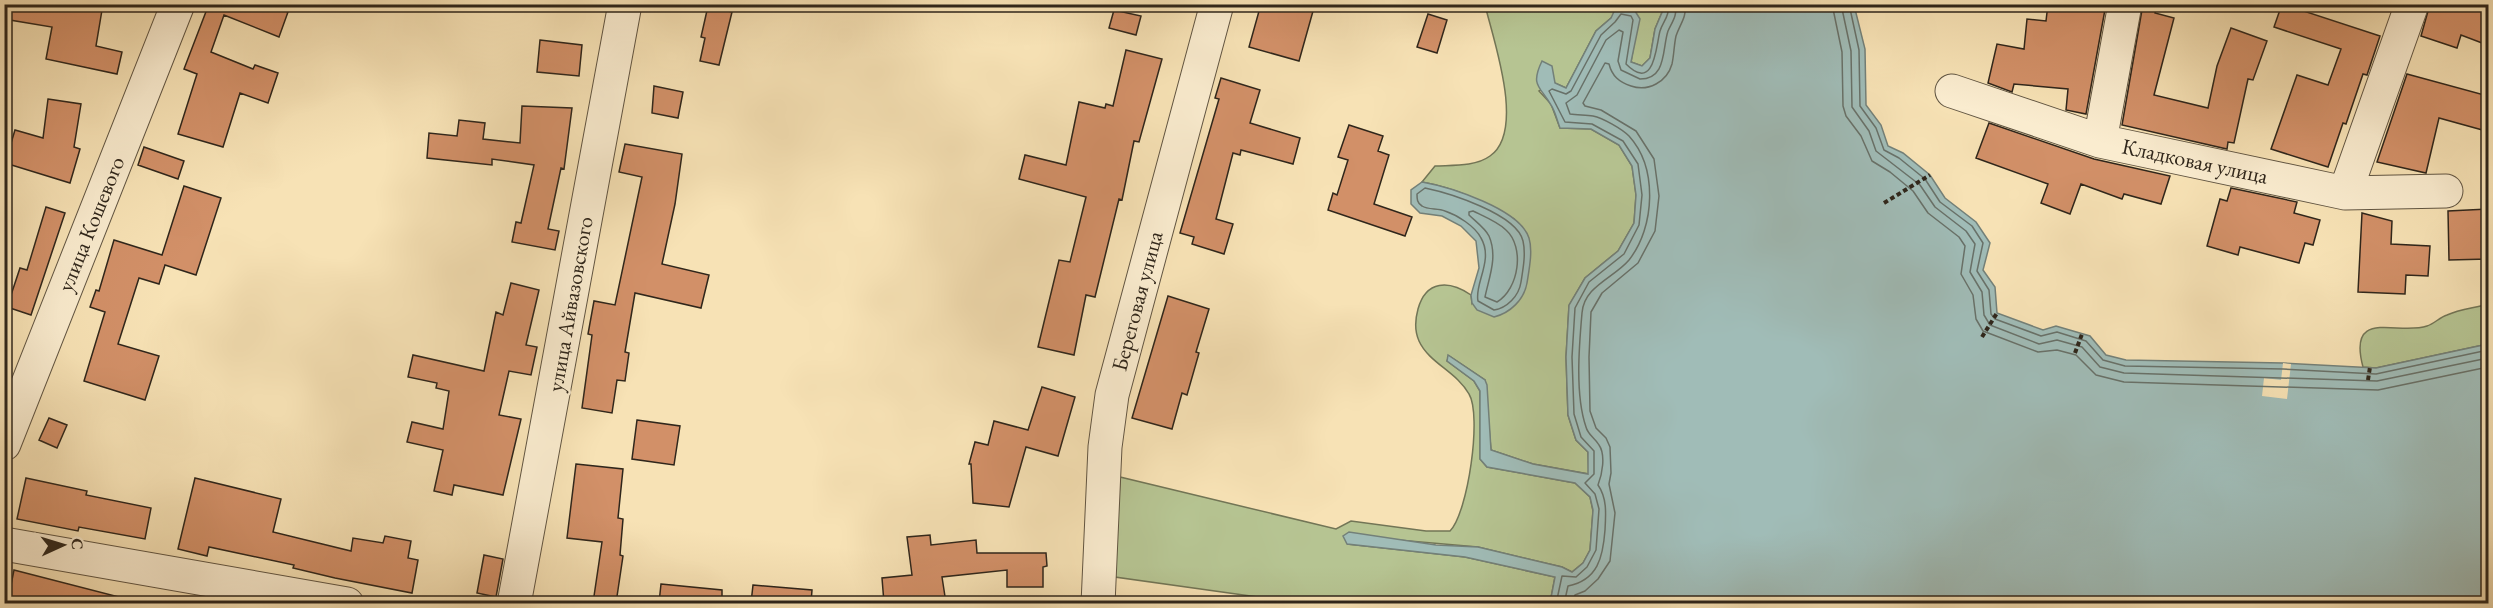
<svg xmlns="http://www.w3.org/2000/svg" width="2493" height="608" font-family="'EB Garamond',serif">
<rect width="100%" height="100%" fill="#f7e2b5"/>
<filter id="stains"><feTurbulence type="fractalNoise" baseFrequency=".00333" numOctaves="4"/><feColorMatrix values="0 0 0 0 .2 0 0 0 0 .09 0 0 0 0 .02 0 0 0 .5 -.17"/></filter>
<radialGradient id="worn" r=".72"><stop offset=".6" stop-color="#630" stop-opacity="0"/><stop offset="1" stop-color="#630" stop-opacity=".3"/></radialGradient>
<path fill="#b6c492" stroke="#727556" stroke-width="1.5" d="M1485 5H1661L1663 10 1655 29 1650 58 1642 66 1631 62 1634 44 1611 18 1596 31 1566 88 1555 83 1539 91 1551 104 1560 128 1591 129 1619 145 1632 166 1636 195 1634 223 1618 251 1585 278 1569 306 1566 357 1568 415 1576 440 1588 452 1589 474 1533 464 1491 450 1485 380 1449 356 1447 361 1474 381 1480 391V459L1487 467 1575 483 1590 497 1593 511 1590 550 1583 563 1572 572 1562 567 1478 547 1398 540 1347 544 1465 557 1555 577 1550 603 1307 604 1115 577 1120 477 1336 529 1351 521 1426 531H1450C1468 513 1482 415 1469 394 1457 372 1429 363 1419 341 1414 330 1415 320 1418 309 1426 280 1449 280 1471 295L1472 303 1514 219C1485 202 1456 188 1422 182L1435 166C1452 165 1475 167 1490 156 1526 131 1493 39 1485 5Z
M2488 304V344L2376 368 2363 367C2347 307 2398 336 2427 326 2434 324 2440 317 2447 315 2460 309 2475 308 2488 304Z"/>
<path fill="#a0bcb7" stroke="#738079" stroke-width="1.5" d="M1661 5H1854L1865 49 1866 105 1881 125 1888 146 1903 153 1930 175 1945 198 1976 222 1990 243 1983 270 1995 287 1997 313 2043 330 2056 326 2090 336 2106 355 2126 360 2283 363 2376 368 2488 344V603H1550L1555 577 1465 557 1347 544 1343 536 1349 532 1436 545 1478 547 1562 567 1572 572 1583 563 1590 550 1593 510 1590 497 1575 483 1487 467 1480 459V391L1474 381 1447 361 1448 355 1485 380 1487 385 1491 450 1533 464 1588 474V452L1576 440 1568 415 1566 357 1569 305 1585 278 1618 251 1634 223 1636 195 1632 166 1619 145 1591 129 1560 128C1557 120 1555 111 1551 105 1540 86 1530 86 1542 61L1552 66 1555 83 1566 88 1596 31 1611 18 1616 7 1635 11 1640 19 1631 62 1642 66 1650 58 1655 29 1663 10Z
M1422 182C1450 187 1520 209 1529 238 1533 251 1529 270 1527 283 1524 300 1510 313 1494 317L1477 310 1472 303 1471 295 1479 268 1476 241 1461 226 1442 216 1420 213 1411 204V190Z"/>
<path fill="#f7e2b5" d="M2283 363 2291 364 2287 399 2262 396 2264 378 2281 380Z"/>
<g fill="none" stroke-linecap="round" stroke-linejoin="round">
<path stroke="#687169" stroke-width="1.5" d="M1832 4 1842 52 1843 106 1846 116 1861 136 1872 161 1890 172 1913 191 1928 213 1959 237 1965 246 1961 274 1973 295 1976 319 1983 331 2038 352 2057 350 2076 355 2096 375 2124 382 2378 390 2488 367
M1841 4 1851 51 1852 107 1869 131 1876 151 1920 185 1935 207 1966 231 1975 244 1970 272 1982 292 1984 315 1990 325 2039 344 2057 340 2082 347 2100 367 2124 373 2377 381 2488 358
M1849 4 1859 50 1860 106 1876 128 1884 150 1899 158 1925 179 1940 202 1972 226 1983 243 1977 271 1989 290 1991 314 1995 319 2041 336 2057 332 2086 341 2103 360 2125 366 2283 369 2376 374 2488 350
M1425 188C1449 193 1517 214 1523 241 1526 254 1523 269 1521 282 1519 296 1507 308 1494 310L1478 301C1474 284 1494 260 1481 238 1475 226 1457 215 1445 211 1438 208 1428 210 1422 206 1417 203 1417 199 1417 194Z
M1473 211C1483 216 1498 222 1506 230 1525 247 1519 289 1497 302L1485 297C1489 277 1498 257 1489 236 1485 228 1475 221 1469 215V212Z
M1556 604 1562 576 1576 577 1587 567 1596 550 1599 509 1595 494 1585 483 1594 474V451L1581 437 1574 414 1572 357 1575 308 1589 282 1624 254 1639 225 1642 195 1638 164 1623 141 1592 124 1565 122 1549 91 1552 89 1566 94 1571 91 1601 35 1615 22 1621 14 1631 16 1633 20 1626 64C1655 93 1656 45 1660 31 1663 21 1671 15 1667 4
M1564 604 1568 586C1598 580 1603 557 1605 530 1606 513 1607 498 1598 485 1602 475 1606 455 1599 445 1595 438 1588 435 1586 427 1575 395 1579 347 1582 313 1584 286 1614 278 1629 260 1655 227 1658 168 1629 136 1622 129 1603 118 1593 116 1586 115 1578 115 1570 114L1566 103 1577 95 1606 40 1619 30 1623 32 1618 61 1621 70 1640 79C1667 79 1662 49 1668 31 1672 22 1678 15 1675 4
M1573 604 1575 595 1585 591 1598 579 1610 561 1615 513 1609 484 1611 473 1610 447 1606 438 1596 428 1590 411 1589 357 1591 312 1602 293 1638 263 1655 231 1659 196 1654 159 1636 131 1601 110 1585 106 1583 103 1605 63 1609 64C1612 76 1619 82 1631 86 1648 92 1667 82 1672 64 1674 55 1674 45 1676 36 1680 24 1687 17 1685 4"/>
</g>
<path fill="#d29068" stroke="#2f261b" stroke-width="1.5" d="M4 4H103L96 46 122 52 117 74 46 59 52 27 4 19Z
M200 4H269L288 12 279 37 224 15 211 52 253 69 255 65 278 73 268 103 240 93 223 147 178 134 197 74 184 69 207 9Z
M1261 4H1315L1299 61 1249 47Z
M2048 4H2106L2086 114 2066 110 2068 89 2014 84 2012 92 1988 83 1997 44 2024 49 2027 19 2046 21Z
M2143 4H2157L2155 13 2174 18 2154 95 2208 108 2217 66 2231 28 2267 41 2253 80 2248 79 2234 143 2228 142 2227 149 2122 125Z
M2282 4 2380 36 2367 75 2363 74 2346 124 2343 123 2328 167 2271 149 2297 75 2328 85 2341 49 2274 27Z
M2430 4H2488V24L2482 43 2461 35 2457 48 2421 36Z
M708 6 732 12 719 65 700 61 705 38 701 37Z
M1114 10 1141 16 1136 35 1109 28Z
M1428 14 1447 20 1437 53 1417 47Z
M540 40 582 45 579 76 537 72Z
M1126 50 1162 59 1139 142 1134 141 1122 200 1119 199 1095 297 1086 295 1074 355 1038 347 1059 260 1070 262 1086 197 1019 179 1025 155 1066 165 1079 102 1105 108 1106 104 1113 106Z
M2407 74 2488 96 2486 131 2439 118 2426 173 2377 162Z
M1221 78 1260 90 1250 123 1300 138 1293 164 1241 150 1240 155 1233 153 1216 219 1233 224 1224 254 1192 244 1194 237 1180 233 1219 99 1215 98Z
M654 86 683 92 678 118 652 113Z
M48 99 81 104 74 147 80 149 70 183 5 163 15 130 43 138Z
M522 106 572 108 564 169 561 168 548 229 559 231 555 250 512 242 516 222 521 223 534 165 492 159V165L427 158 429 133 457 136 459 120 485 123 483 139 520 143Z
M1989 123 2094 159 2170 176 2161 204 2124 194 2122 199 2081 184 2070 214 2041 203 2048 184 1976 158Z
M1349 125 1383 136 1378 151 1389 155 1374 204 1412 217 1405 236 1328 210 1333 193 1337 195 1348 160 1338 157Z
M625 144 682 154 675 204 662 264 709 275 701 308 635 293 625 352 629 353 625 381 617 380 612 413 582 408 592 335 588 334 594 301 615 305 642 177 619 172Z
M144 147 184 161 178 179 138 165Z
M184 186 221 198 196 275 165 265 159 284 139 278 118 344 159 356 145 400 84 381 105 312 90 307 96 290 99 291 114 240 162 255Z
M2231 188 2297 202 2294 213 2320 220 2313 245 2305 243 2299 263 2240 247 2238 255 2207 246 2220 199 2227 201Z
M46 207 65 213 31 315 7 307 20 268 27 270Z
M2488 209V259L2449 260 2448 211Z
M2362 213 2392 221 2391 244 2430 246 2428 276 2406 275 2405 294 2358 292Z
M511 283 539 290 526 345 537 347 531 375 509 371 499 415 521 419 503 495 454 485 452 495 434 491 443 450 407 442 412 422 443 429 449 391 436 388 437 383 408 377 413 355 484 371 496 312 503 315Z
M1168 296 1209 309 1196 352 1199 353 1187 395 1182 393 1172 429 1132 418Z
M1042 387 1075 397 1058 456 1026 447 1009 507 973 503 971 464H969L975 442 988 445 994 421 1028 430Z
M49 418 67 425 57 448 39 440Z
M637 420 680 426 674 465 632 459Z
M576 464 623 469 618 518 623 519 620 555 623 556 616 603H593L602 542 567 538Z
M26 478 87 491 86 495 151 508 145 539 79 527 78 531 17 519Z
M195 478 281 499 273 532 351 551 353 538 383 543 385 536 411 541 408 558 418 560 412 593 335 578 293 568 294 565 209 547 207 556 178 549Z
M930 535 931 545 976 540 977 553H1046L1047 566 1043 567V587H1007V570L942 577 946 603H884L882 578 912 575 907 537Z
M484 555 503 559 496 597 477 593Z
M14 570 119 597 118 603H4V583L11 585Z
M661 584 722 590V603H659Z
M753 585 812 590 811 603H751Z"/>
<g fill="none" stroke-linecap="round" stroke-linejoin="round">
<g stroke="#615542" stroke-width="35">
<path id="minor" d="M1952 91 2100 141 2345 193 2446 191
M2100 141 2125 4
M2345 193 2412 4
M4 444 178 4
M4 544 347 604
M514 604 625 4
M1098 604 1105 447 1112 395 1217 4"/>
</g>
<path stroke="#2f261b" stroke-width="4" stroke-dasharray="4.5 3" stroke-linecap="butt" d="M1884 203 1930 175
M1982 337 1997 313
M2075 353 2082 334
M2368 380 2370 367"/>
<use href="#minor" stroke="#faeccf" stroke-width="33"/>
</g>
<g text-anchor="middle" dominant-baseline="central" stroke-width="5" stroke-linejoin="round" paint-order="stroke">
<g font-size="22" fill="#2f261b" stroke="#faeccf">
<text transform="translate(2195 161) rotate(12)">Кладковая улица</text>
<text transform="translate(91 224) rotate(-68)">улица Кошевого</text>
<text transform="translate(1137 301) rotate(-75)">Береговая улица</text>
<text transform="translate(570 304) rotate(-80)">улица Айвазовского</text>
</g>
</g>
<rect width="2493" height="608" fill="none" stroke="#f7e2b5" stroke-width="24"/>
<rect x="6" y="6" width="2481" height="596" fill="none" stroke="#2f261b" stroke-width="3"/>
<rect x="12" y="12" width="2469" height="584" fill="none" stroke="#2f261b" stroke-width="1.5"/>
<g transform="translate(63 545) rotate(86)" stroke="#faeccf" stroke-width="4.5" paint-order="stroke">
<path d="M0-4.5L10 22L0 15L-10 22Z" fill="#2f261b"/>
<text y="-9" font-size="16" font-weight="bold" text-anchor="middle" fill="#2f261b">С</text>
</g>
<rect width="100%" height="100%" filter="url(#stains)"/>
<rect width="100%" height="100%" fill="url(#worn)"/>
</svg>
